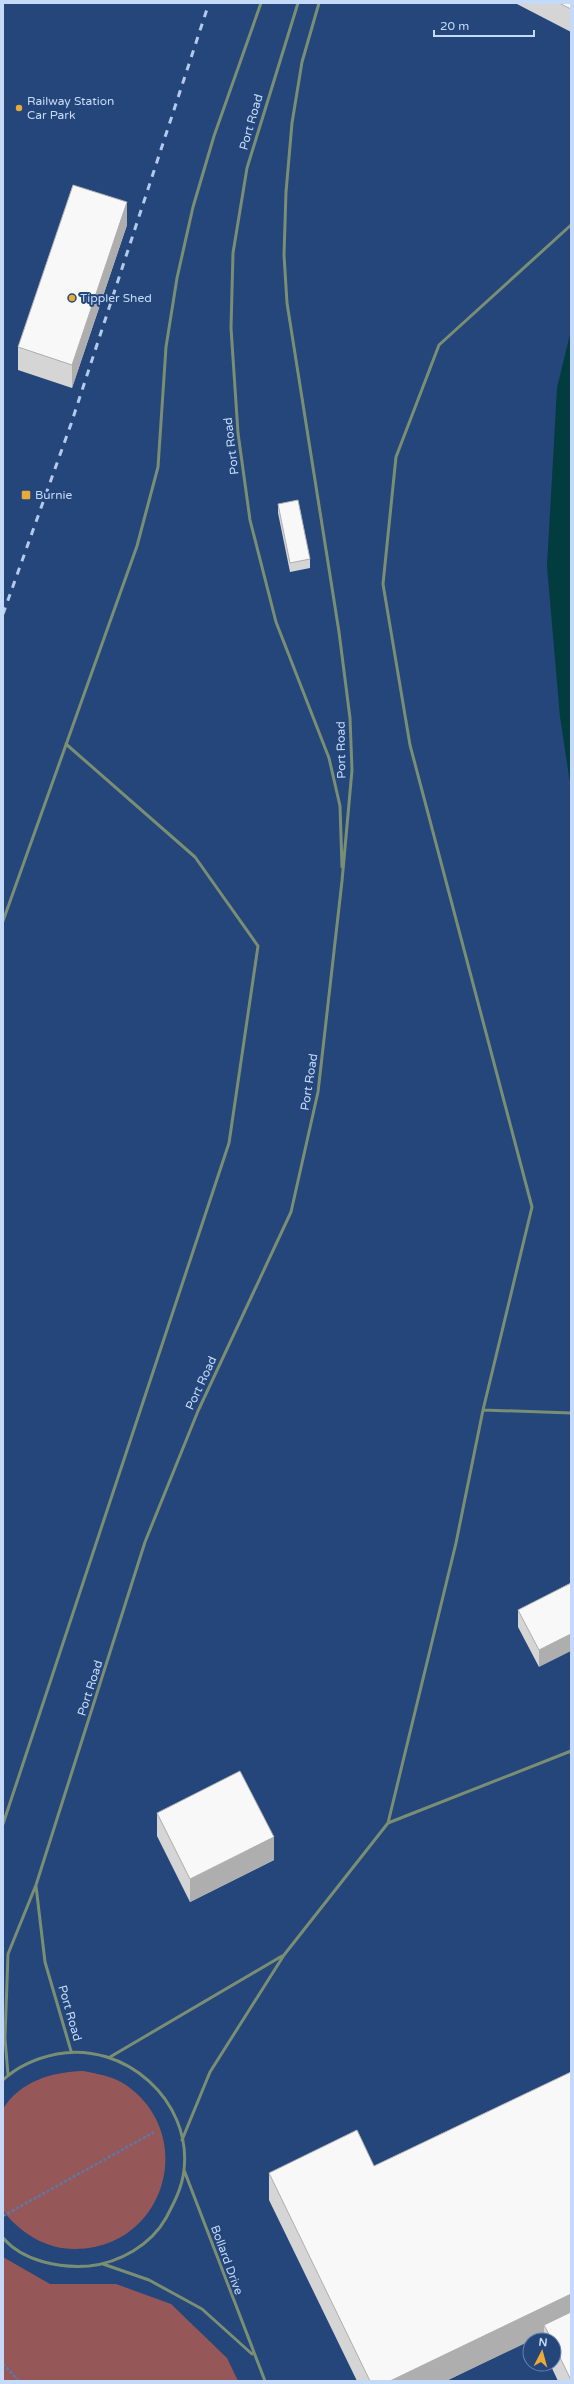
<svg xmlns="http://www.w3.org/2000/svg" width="574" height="2384" font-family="'Varela Round',sans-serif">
<rect width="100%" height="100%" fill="#24467a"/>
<path fill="#965759" d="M83 2071C98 2074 113 2076 126 2085 199 2136 164 2249 75 2249 45 2249 21 2233 3 2211V2109C20 2081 52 2072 83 2071Z
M3 2257 50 2284H116L171 2304 227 2358 238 2381H3Z"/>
<path fill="#033c3e" d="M571 330V789L560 717 547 566 557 388Z"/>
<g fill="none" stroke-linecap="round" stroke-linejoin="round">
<path stroke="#5c79a6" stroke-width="2.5" stroke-dasharray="3 2" stroke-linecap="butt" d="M3 2216 154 2132
M3 2364 19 2381"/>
<path stroke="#7a8e74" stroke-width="3" d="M298 3 247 168 233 253 231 328 238 433 250 520 276 622 329 758 340 806 342 867
M3 921 137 546 158 467 166 347 177 278 193 207 214 136 261 3
M483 1410 571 1413
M388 1823 571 1751
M3 1824 229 1143 258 946 195 857 66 744
M36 1886 45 1962 71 2051
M110 2057 282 1956
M8 2075 5 2038 8 1954 36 1885 145 1542 198 1411 291 1212 318 1092 342 881 352 770 350 718 339 632 287 303 284 255 286 192 292 123 302 62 319 3
M3 2080C18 2066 37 2058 57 2054 124 2041 192 2100 184 2170 182 2188 174 2203 166 2218 151 2245 119 2263 89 2266 60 2268 24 2262 3 2238
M182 2140 210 2072 284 1955 388 1823 456 1543 483 1410 532 1207 410 745 383 584 396 457 439 345 571 225
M184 2170 265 2381
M103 2264 149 2280 202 2309 252 2354"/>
<path stroke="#b4caec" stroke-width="3" stroke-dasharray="7 7" stroke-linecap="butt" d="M3 614 71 424 209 3"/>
</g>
<path fill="#d5d5d5" d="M515 3H571V32Z
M127 225 72 388 18 370V347Z
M278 504 310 559V568L290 572 278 513Z
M571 1583 539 1667 518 1627V1610Z
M157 1813 274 1860 190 1902 157 1836Z
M571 2072V2381H558L550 2364H554V2340H544V2334L531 2340H530L446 2381H357L269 2200V2173L374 2166Z"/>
<path fill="#aeaeae" d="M127 202V225L72 388V365Z
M571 1634V1651L539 1667V1650Z
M274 1837V1860L190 1902V1879Z
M571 2294V2321L544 2325V2334L531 2340H530V2341L446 2381H390Z"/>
<path fill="#f8f8f8" stroke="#aeaeae" d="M559 3H571V9Z
M73 185 127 202 72 365 18 347Z
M298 500 310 559 290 563 278 504Z
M571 1583V1634L539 1650 518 1610Z
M240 1771 274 1837 190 1879 157 1813Z
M571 2072V2294L390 2381H370L269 2173 357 2130 374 2166Z
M571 2312V2380L554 2345V2340H552L544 2325Z"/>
<g fill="#e9ab38" stroke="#24467a" stroke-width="1.5">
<circle cx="19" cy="108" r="4"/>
<circle cx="72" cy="298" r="4"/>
<rect x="21" y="490" width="10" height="10" rx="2"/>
</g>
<g text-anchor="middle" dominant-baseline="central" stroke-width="4" stroke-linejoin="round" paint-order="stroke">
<g font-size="12" fill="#c5daf9" stroke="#24467a" text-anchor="start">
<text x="27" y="101">Railway Station<tspan x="27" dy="14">Car Park</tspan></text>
<text x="80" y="298">Tippler Shed</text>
<text x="35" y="495">Burnie</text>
</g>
<g font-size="12" fill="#c5daf9" stroke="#24467a">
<text transform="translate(251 122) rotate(-74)">Port Road</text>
<text transform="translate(231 446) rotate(-97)">Port Road</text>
<text transform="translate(341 750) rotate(-91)">Port Road</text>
<text transform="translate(309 1082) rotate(-81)">Port Road</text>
<text transform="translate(201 1383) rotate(-65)">Port Road</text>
<text transform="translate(90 1688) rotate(-72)">Port Road</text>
<text transform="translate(70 2013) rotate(74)">Port Road</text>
<text transform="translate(227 2260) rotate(70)">Bollard Drive</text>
</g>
</g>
<rect width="574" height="2384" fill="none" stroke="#c5daf9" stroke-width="8"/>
<g transform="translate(542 2352) rotate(6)"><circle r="19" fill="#24467a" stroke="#6481ad"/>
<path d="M0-3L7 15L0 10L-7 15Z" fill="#e9ab38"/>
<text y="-6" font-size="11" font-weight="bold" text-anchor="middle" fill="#c5daf9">N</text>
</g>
<path d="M434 30v6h100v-6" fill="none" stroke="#c5daf9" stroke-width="2"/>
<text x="440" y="30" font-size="12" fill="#c5daf9" stroke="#24467a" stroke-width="3" paint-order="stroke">20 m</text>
</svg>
